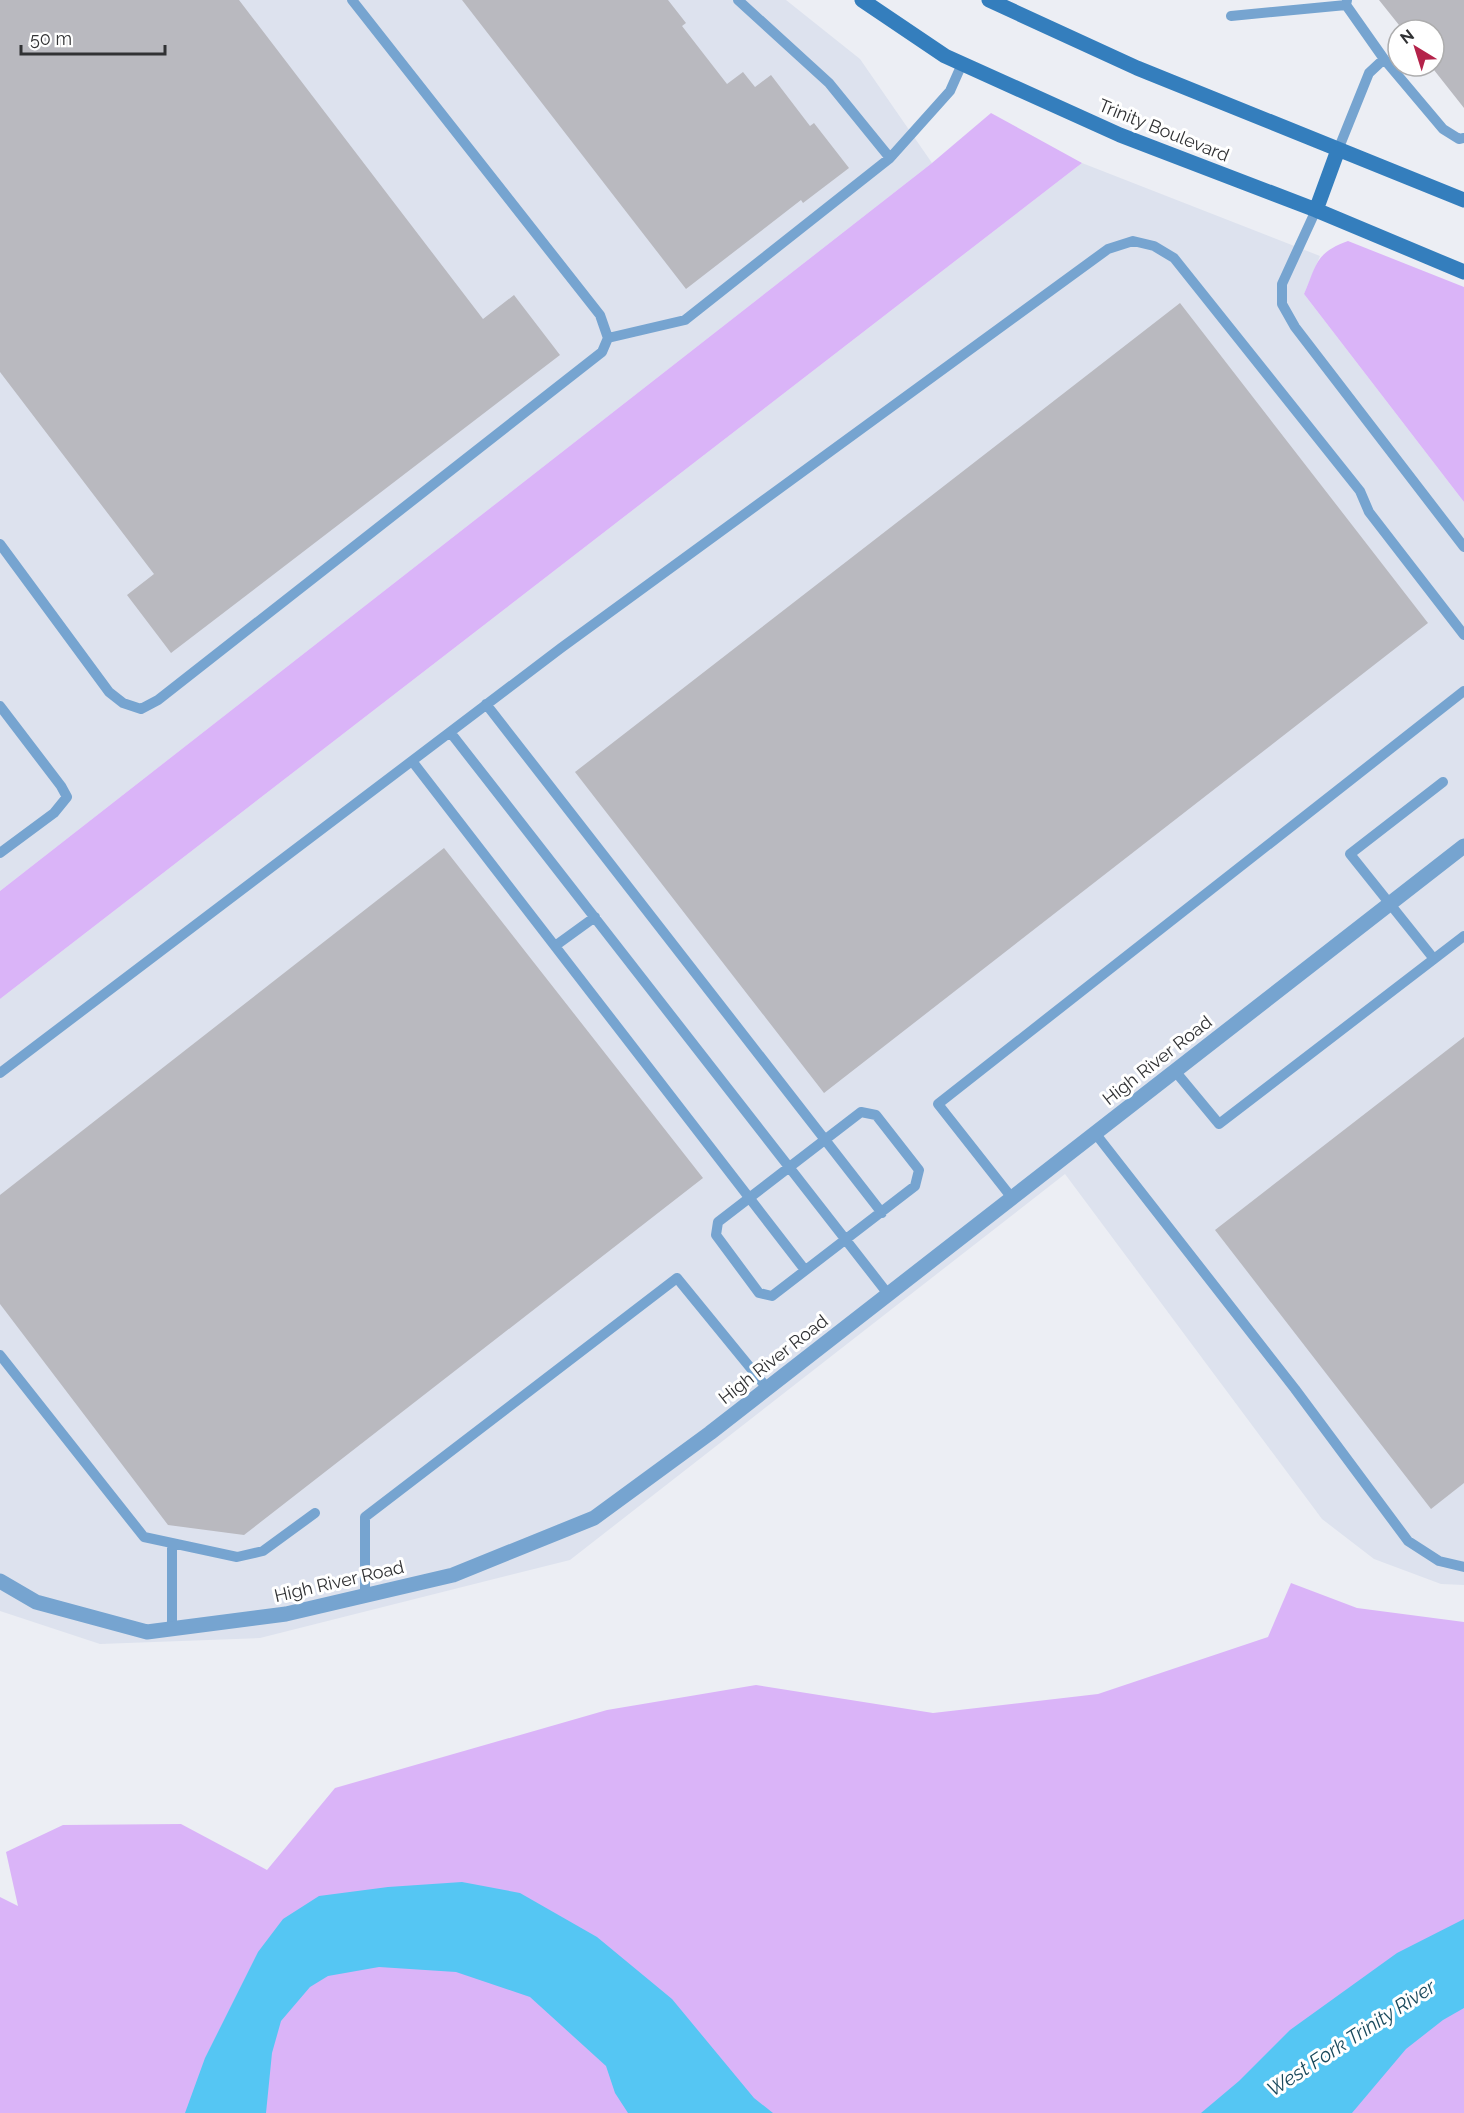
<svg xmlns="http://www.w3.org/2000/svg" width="1464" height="2113" font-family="Raleway,sans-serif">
<rect width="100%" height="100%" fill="#eceef4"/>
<path fill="#dde2ee" d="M0 0H786L860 59 932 163 0 891Z
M1082 163 1320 256 1304 294 1464 502V1585L1441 1584 1374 1559 1322 1519 1065 1174 570 1560 260 1638 100 1644 0 1611V999Z"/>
<path fill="#dab4f8" d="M991 113 1082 163 0 999V891L932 163Z
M1348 241 1464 287V502L1304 294C1317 264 1315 253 1348 241Z
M1291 1583 1357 1608 1464 1622V2113H0V1897L18 1906 6 1852 63 1825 181 1824 267 1870 335 1788 607 1710 756 1685 933 1713 1098 1694 1268 1637Z"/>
<path fill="#55c6f3" d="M462 1882 520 1893 597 1937 672 1999 754 2098 773 2113H628L615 2093 606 2066 530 1997 456 1972 379 1967 328 1976 310 1987 281 2021 272 2053 266 2113H185L205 2058 258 1952 283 1919 319 1896 388 1887Z
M1464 1919V2008L1443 2020 1406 2049 1352 2113H1201L1239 2081 1290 2030 1397 1953Z"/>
<path fill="#b9b9bf" d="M0 0H239L483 319 514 295 560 355 171 653 127 595 154 574 0 372Z
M462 0H668L686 23 682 26 727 84 743 72 755 87 771 75 810 126 814 123 849 168 803 203 801 200 686 289Z
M1379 0H1464V108L1434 70V30H1403Z
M1180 303 1428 623 824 1093 575 772Z
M444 848 703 1178 244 1535 168 1525 0 1304V1195Z
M1464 1037V1483L1431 1509 1215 1230Z"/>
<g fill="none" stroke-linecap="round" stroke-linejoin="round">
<path stroke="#76a4d0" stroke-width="10" d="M1347 0 1346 5 1384 59 1443 129 1459 139 1464 138
M1231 16 1346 5
M1338 150 1369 73 1384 59
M890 158 950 91 962 64
M1316 210 1282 284V304L1295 327 1464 547
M608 338 685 320 890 158 829 83 738 0
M0 544 109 692 123 703 141 709 158 700 602 352 608 338 600 315 352 0
M486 704 882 1213
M0 706 61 786 67 797 54 813 0 853
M450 732 888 1294
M412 761 805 1270
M555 946 595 917
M1434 959 1464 936
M1175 1071 1219 1124 1434 959 1350 854 1443 782
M0 1073 561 648 1108 249 1133 241 1154 246 1174 258 1360 491 1369 512 1464 635
M861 1112 876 1115 919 1170 915 1186 772 1296 759 1293 716 1235 718 1222Z
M1095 1133 1295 1389 1408 1541 1439 1561 1464 1567
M1012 1198 938 1104 1464 691
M0 1355 144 1537 237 1557 263 1551 315 1513
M365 1595V1517L677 1278 767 1388
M172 1628V1544"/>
<path stroke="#76a4d0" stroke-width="15" d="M0 1581 36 1602 147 1632 286 1614 453 1575 594 1518 710 1433 1464 846"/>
<path stroke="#347ebd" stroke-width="15" d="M862 0 945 56 1120 135 1316 210 1464 272
M989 0 1137 68 1464 200
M1316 210 1338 150"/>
</g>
<g text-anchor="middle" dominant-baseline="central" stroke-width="6" stroke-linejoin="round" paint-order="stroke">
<g font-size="18" fill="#313234" stroke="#fff">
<text transform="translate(1164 130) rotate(22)">Trinity Boulevard</text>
<text transform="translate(1157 1060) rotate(-38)">High River Road</text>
<text transform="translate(773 1359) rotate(-38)">High River Road</text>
<text transform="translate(339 1581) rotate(-13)">High River Road</text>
</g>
<g font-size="20" font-style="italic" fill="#19495c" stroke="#fff">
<text transform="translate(1351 2038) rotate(-33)">West Fork Trinity River</text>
</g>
</g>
<g transform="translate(1416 48) rotate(322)"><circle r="28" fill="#ffffff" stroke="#adadae" stroke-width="1.5"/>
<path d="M0-4.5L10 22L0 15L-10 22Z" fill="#b4234a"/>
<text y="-9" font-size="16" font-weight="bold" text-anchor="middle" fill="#313234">N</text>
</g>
<path d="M21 45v9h144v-9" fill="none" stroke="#313234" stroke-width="3"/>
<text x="30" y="45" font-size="18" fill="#313234" stroke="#ffffff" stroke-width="4.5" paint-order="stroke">50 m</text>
</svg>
